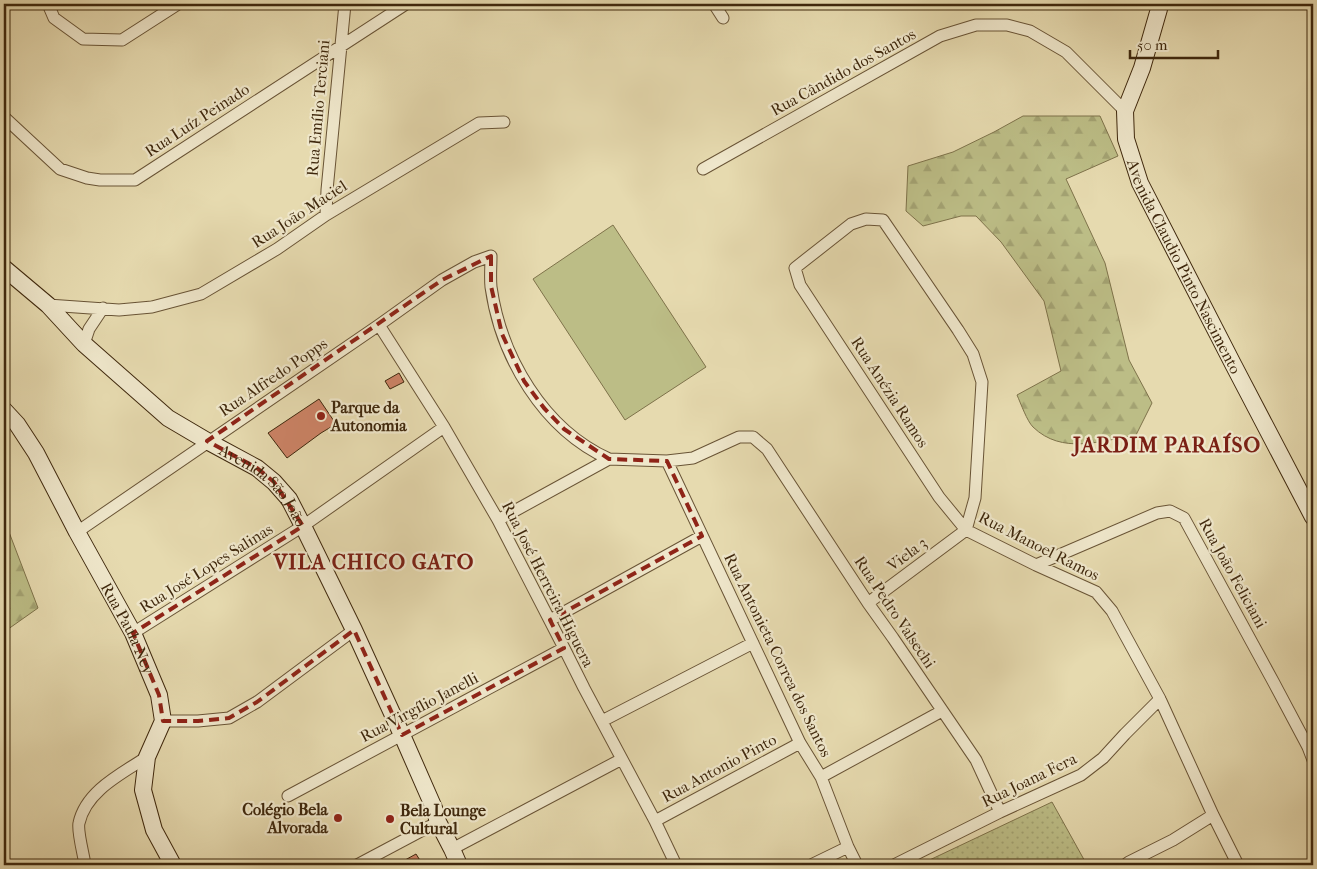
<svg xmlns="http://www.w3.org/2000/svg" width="1317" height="869" font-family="'IM FELL French Canon',serif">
<defs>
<pattern id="forest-firs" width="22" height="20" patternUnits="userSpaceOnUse" patternTransform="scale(1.25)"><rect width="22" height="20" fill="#bcbd86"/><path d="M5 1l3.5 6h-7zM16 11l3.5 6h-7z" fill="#a3a272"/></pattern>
<pattern id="park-dots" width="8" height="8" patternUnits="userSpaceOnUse" patternTransform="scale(1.25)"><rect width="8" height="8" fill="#bcbd86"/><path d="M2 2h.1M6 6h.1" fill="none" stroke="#a3a272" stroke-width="1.8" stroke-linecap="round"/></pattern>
</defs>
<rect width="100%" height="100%" fill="#e6daaf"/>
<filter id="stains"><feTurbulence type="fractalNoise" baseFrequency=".004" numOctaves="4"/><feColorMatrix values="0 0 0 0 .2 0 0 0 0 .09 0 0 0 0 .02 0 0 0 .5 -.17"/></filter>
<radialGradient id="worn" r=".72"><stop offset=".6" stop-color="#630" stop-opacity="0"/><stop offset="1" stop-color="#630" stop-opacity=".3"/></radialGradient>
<path fill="url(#forest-firs)" stroke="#7e724a" d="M1023 116H1100L1118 156 1066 179 1105 263 1129 360 1152 403 1136 435C1100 441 1062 455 1033 427 1027 421 1021 404 1017 395L1061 371 1044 301 1001 242 976 216H961L923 226 906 211 908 166 953 152 994 132Z
M4 519 38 608 4 632V518Z"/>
<path fill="url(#park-dots)" stroke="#7e724a" d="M1052 802 1087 865H919Z"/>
<path fill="#bcbd86" stroke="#7e724a" d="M613 225 706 367 625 420 533 279Z"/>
<path fill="#cc8366" stroke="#3f280d" d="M399 373 404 382 390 389 385 381Z
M319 399 336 424 321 433 287 458 268 433Z
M416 854 423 865H396Z"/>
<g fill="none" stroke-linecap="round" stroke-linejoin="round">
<g stroke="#695436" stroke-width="13">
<path id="street" d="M48 4 54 18 83 39 122 40 178 4
M714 4 723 18
M4 117 60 169 87 178 100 180H135L406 4
M703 169 940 36 976 25H1007L1030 31 1066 52 1125 111
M326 215 327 190 345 4
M48 305 119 310 152 307 201 294 277 249 326 215 479 123 504 122
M379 325 444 427 498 520 564 648 584 688 655 821 676 865
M84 344 89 329 103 308
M667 461 800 743 821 777 848 847 857 865
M498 520 609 459 667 461 693 458 739 437H753L767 449 868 603 893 638 976 760 1000 812
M77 532 379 325 442 280 474 262 491 256C491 266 490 277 491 287 501 357 543 429 609 459
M1036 565 1157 513 1170 511 1184 518 1274 683 1308 747 1313 760
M868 603 966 530 939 497 800 285 795 268 851 224 866 219 883 220 958 330 973 354 982 382 975 498 966 530 1036 565 1096 592 1112 611 1160 699 1213 815 1238 865
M550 620 702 536
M133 633 303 526 444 427
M163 721H198L229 718 257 702 354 630
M602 721 753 643
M821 777 942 711
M288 796 564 648
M655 821 800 743
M452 849 622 759
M85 865C84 856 77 831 79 823 86 791 121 774 147 757
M357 865 438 822
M811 865 848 847
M894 865 1000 812 1081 775 1103 758 1125 734 1160 699
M1125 865 1129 862 1173 840 1213 815"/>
</g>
<g stroke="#3f280d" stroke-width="18">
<g id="secondary">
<path id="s1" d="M1159 4V9L1142 68 1125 111 1126 139 1140 183 1234 366 1313 517"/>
<path id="s2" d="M4 268 48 305 84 344 168 418 207 441 257 468 274 482 289 499 303 526 354 630 402 735 434 808 438 822 452 849 459 865"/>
<path id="s3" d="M4 410 17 424 36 453 77 532 133 633 159 695 163 721 147 757 143 790 154 830 173 865"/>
</g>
</g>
<use href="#street" stroke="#efe7cb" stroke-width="11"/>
<use href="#secondary" stroke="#efe7cb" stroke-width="16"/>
</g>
<path fill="none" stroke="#8f2418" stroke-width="4" stroke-dasharray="10 6" stroke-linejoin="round" d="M491 256V286L502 334 524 381 544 408 564 429 609 459 667 461 702 536 550 620 564 648 402 735 354 630 257 702 229 718 198 721H163L159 695 133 633 303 526 274 482 257 468 207 441 442 280Z"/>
<g fill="#8f2418" stroke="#efe7cb" stroke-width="2">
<circle cx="321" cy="416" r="5"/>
<circle cx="338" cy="818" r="5"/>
<circle cx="390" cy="819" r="5"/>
</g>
<g text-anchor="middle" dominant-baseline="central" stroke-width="4.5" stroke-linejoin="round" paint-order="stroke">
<g font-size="16" fill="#3f280d" stroke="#efe7cb">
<text transform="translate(843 72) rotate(-29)">Rua Cândido dos Santos</text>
<text transform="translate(318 108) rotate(-85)">Rua Emílio Terciani</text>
<text transform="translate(197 120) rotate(-33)">Rua Luíz Peinado</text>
<text transform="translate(299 214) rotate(-33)">Rua João Maciel</text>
<text stroke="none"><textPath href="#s1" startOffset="281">Avenida Claudio Pinto Nascimento</textPath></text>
<text transform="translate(273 377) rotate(-34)">Rua Alfredo Popps</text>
<text transform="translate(890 392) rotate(57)">Rua Anézia Ramos</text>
<text stroke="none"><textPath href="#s2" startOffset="341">Avenida São João</textPath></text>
<text transform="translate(1039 546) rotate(27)">Rua Manoel Ramos</text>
<text transform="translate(907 554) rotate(-37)">Viela 3</text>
<text transform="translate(206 568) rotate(-32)">Rua José Lopes Salinas</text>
<text transform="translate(1233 573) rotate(61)">Rua João Feliciani</text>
<text transform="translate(548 584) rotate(63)">Rua José Herreira Higuera</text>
<text transform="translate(895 612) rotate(56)">Rua Pedro Valsechi</text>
<text stroke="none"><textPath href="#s3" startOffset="252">Rua Paula Ney</textPath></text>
<text transform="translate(778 655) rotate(64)">Rua Antonieta Correa dos Santos</text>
<text transform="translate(419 707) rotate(-28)">Rua Virgílio Janelli</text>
<text transform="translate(719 768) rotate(-28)">Rua Antonio Pinto</text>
<text transform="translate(1029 780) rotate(-26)">Rua Joana Fera</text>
</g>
<g font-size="16" font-weight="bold" fill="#3f280d" stroke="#efe7cb" text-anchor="start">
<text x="331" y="407">Parque da<tspan x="331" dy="18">Autonomia</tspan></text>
<text x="328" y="809" text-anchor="end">Colégio Bela<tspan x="328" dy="18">Alvorada</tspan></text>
<text x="400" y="810">Bela Lounge<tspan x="400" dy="18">Cultural</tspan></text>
</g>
<g font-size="21" font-weight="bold" letter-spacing="1" fill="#7a1f14" stroke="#efe7cb">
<text x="1167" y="445">JARDIM PARAÍSO</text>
<text x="374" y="562">VILA CHICO GATO</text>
</g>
</g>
<rect width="1317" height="869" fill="none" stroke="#e6daaf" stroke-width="20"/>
<rect x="5" y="5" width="1307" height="859" fill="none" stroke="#3f280d" stroke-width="2.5"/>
<rect x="10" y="10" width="1297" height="849" fill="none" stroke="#3f280d"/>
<path d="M1130 50v8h88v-8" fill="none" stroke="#3f280d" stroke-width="2.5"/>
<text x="1137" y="50" font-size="15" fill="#3f280d" stroke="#efe7cb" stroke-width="4" paint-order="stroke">50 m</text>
<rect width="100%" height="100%" filter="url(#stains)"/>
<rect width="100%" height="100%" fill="url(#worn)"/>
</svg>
